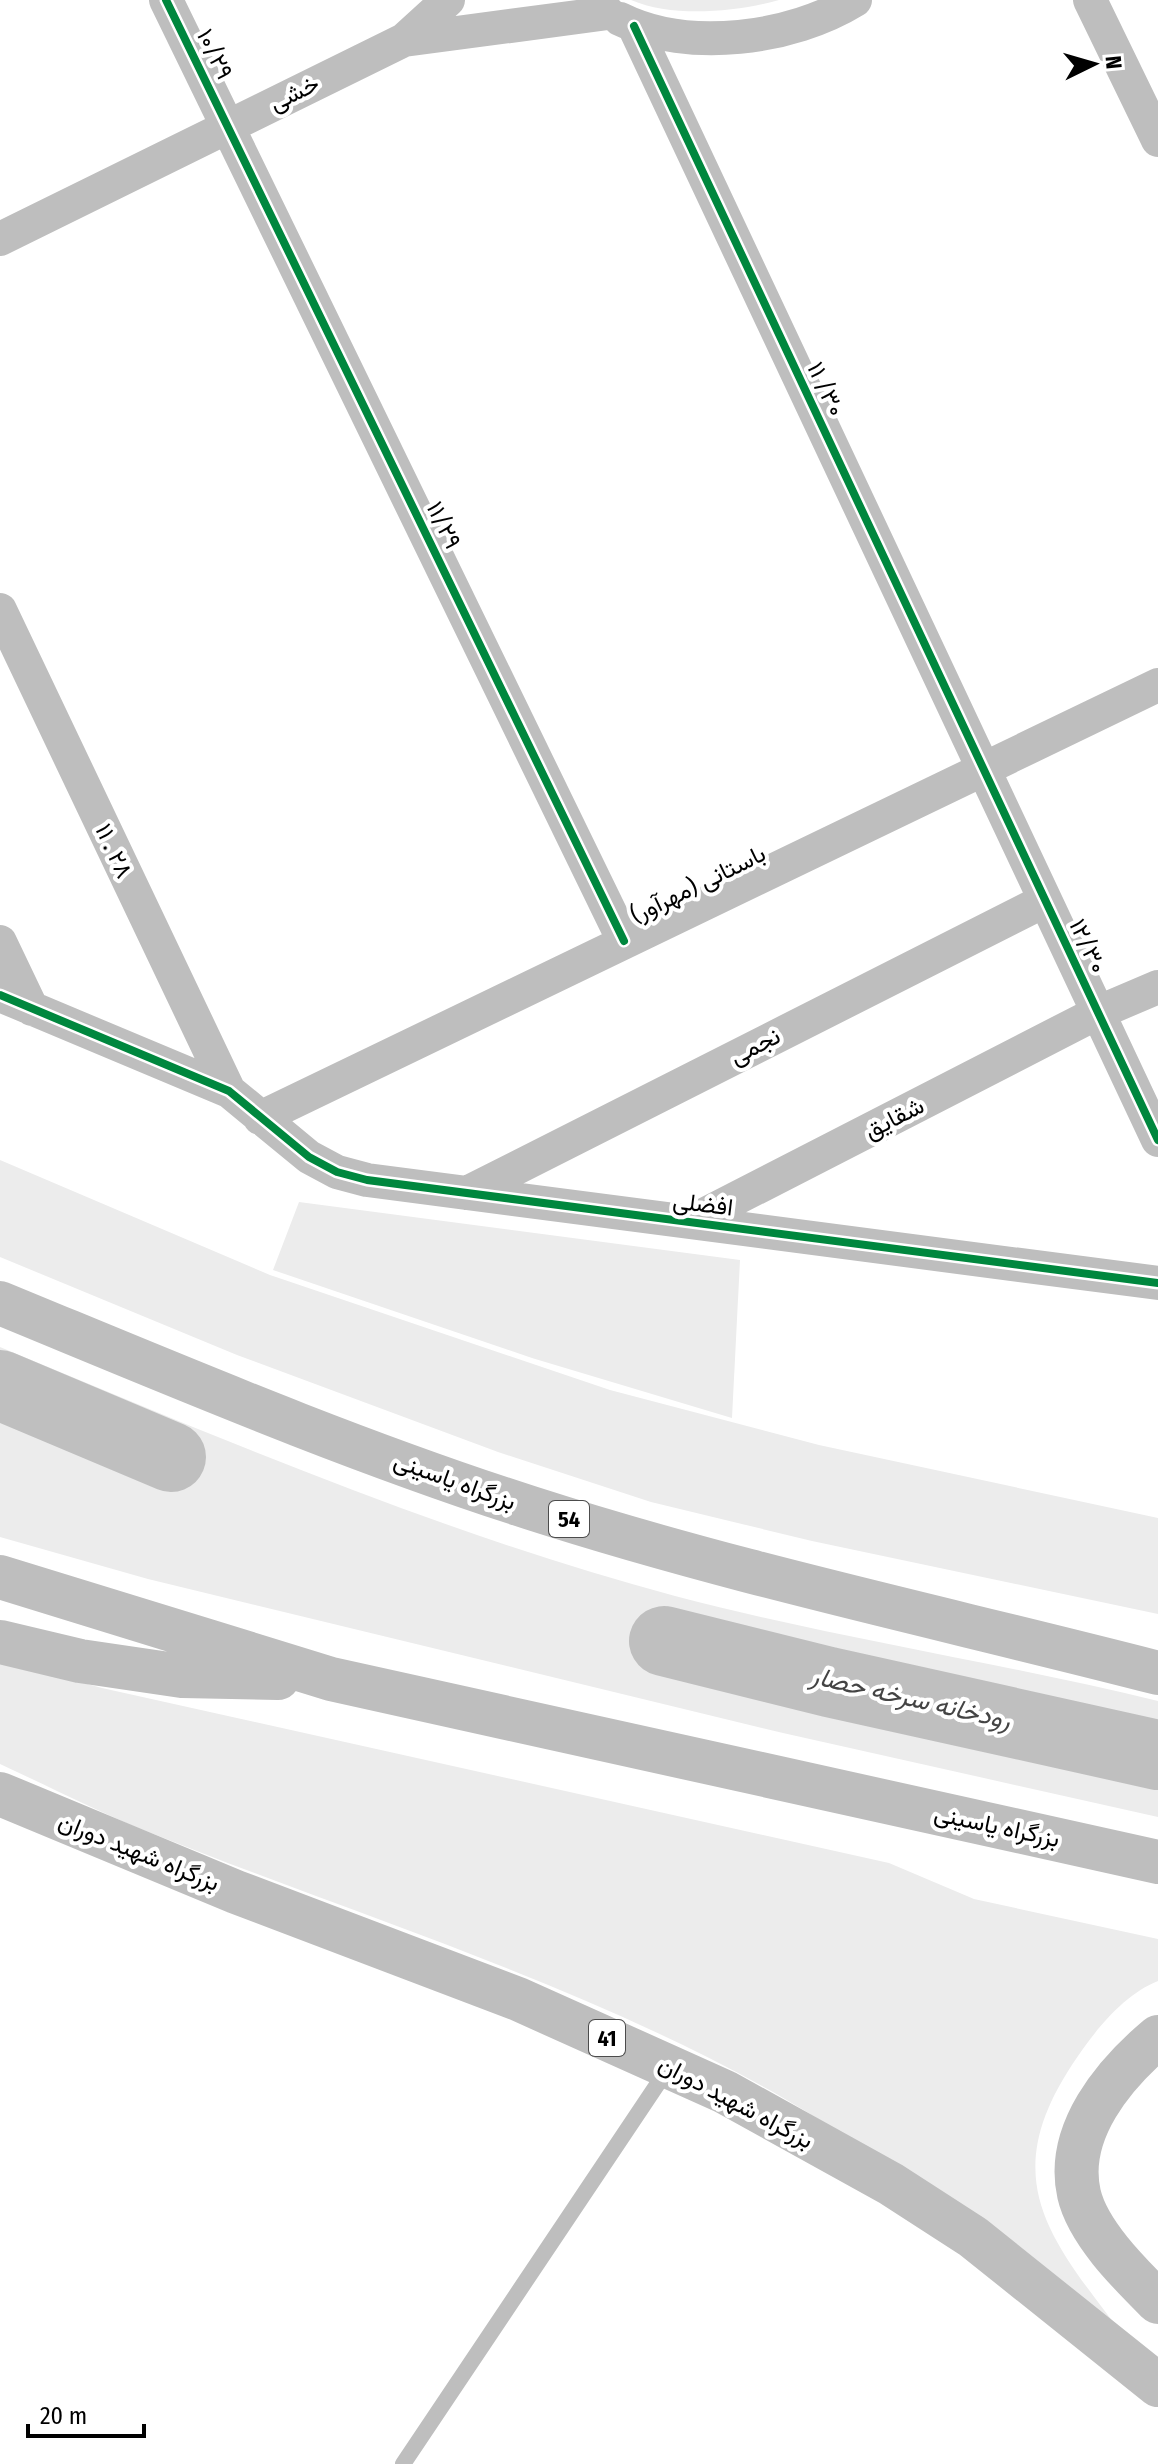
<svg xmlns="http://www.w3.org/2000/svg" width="1158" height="2464" font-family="'Fira Sans Condensed',Vazirmatn,sans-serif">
<rect width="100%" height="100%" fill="#fff"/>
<path fill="#ececec" d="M631 0H779C735 12 673 18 631 0Z
M0 1160 270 1275 610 1390 819 1445 1158 1518V1614L812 1541 651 1502 498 1452 237 1355 0 1257Z
M299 1202 740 1260 732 1418 532 1358 273 1270Z
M0 1347C221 1439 444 1534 675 1596 835 1638 998 1662 1158 1701V1817L783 1733 148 1579 0 1537Z
M0 1660 102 1688 889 1863 974 1899 1158 1939V1981C1125 1994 1098 2027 1078 2056 991 2181 1052 2240 1129 2343 1013 2258 899 2164 773 2092 575 1981 355 1915 146 1831 96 1811 48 1786 0 1764Z"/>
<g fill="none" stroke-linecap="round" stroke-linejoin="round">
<path stroke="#bfbfbf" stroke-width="70" d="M0 1385 171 1457
M664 1641 829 1682 1158 1755"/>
<path stroke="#bebebe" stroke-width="16" d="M403 2464 667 2070"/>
<path stroke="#bebebe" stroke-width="34" d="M166 0 624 941
M1090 0 1158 140
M620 19C688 53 792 39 855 0
M634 26 1158 1140
M404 40 448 0
M0 239 404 40 608 13
M0 610 229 1091
M0 942 32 1009
M0 995 229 1091 309 1157 337 1172 367 1180 1158 1283
M260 1118 1158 685
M467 1193 1044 901
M690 1222 1097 1013 1158 987"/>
<path stroke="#bebebe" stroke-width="44" d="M0 1303C175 1375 350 1450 531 1508 736 1574 949 1619 1158 1673
M0 1577 331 1679 1158 1862
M0 1642 80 1661 182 1676 278 1678
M0 1794 236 1892 518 1999 725 2092 891 2184 973 2237 1158 2385
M1158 2037C1114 2074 1065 2132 1079 2194 1088 2233 1130 2274 1158 2302"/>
<g stroke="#fff" stroke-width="13">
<path id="cycleway" d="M166 0 624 941
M634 26 1158 1140
M0 995 229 1091 309 1157 337 1172 367 1180 1158 1283"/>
</g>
<use href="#cycleway" stroke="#00873e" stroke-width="8"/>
</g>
<g text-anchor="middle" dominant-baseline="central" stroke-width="8" stroke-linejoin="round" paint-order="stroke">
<g fill="#fff" stroke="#4c4c4c" stroke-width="2">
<rect x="549" y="1501" width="40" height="36" rx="6"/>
<rect x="589" y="2020" width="36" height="36" rx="6"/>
</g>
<g font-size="22" font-weight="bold" fill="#000">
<text x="569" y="1519">54</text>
<text x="607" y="2038">41</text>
</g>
<g font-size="24" fill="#000" stroke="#fff">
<text transform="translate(215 54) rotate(64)">۱۰/۲۹</text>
<text transform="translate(294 93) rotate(-26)">خشی</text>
<text transform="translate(826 389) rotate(65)">۱۱ /۳۰</text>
<text transform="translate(444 525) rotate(64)">۱۱/۲۹</text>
<text transform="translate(114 851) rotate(65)">۱۱ . ۲۸</text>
<text transform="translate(698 884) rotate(-26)">باستانی (مهرآور)</text>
<text transform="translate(1088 946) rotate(65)">۱۲/۳۰</text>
<text transform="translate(755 1046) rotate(-27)">نجمی</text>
<text transform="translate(894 1118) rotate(-27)">شقایق</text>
<text transform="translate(703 1204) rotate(7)">افضلی</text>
<text transform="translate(455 1481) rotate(20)">بزرگراه یاسینی</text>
<text transform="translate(997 1826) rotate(12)">بزرگراه یاسینی</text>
<text transform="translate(139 1852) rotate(22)">بزرگراه شهید دوران</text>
<text transform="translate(736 2102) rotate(28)">بزرگراه شهید دوران</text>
</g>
<g font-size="26" font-style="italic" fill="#444" stroke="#fff">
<text transform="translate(911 1698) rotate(13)">رودخانه سرخه حصار</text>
</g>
</g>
<g transform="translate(1094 64) rotate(85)" stroke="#ffffff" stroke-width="6" paint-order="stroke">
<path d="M0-6L14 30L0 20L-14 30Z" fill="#000000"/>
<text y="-12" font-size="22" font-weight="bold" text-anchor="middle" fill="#000000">N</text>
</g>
<path d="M28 2424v12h116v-12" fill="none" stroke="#000000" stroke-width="4"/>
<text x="40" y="2424" font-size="24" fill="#000000" stroke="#ffffff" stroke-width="6" paint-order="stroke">20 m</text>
</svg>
